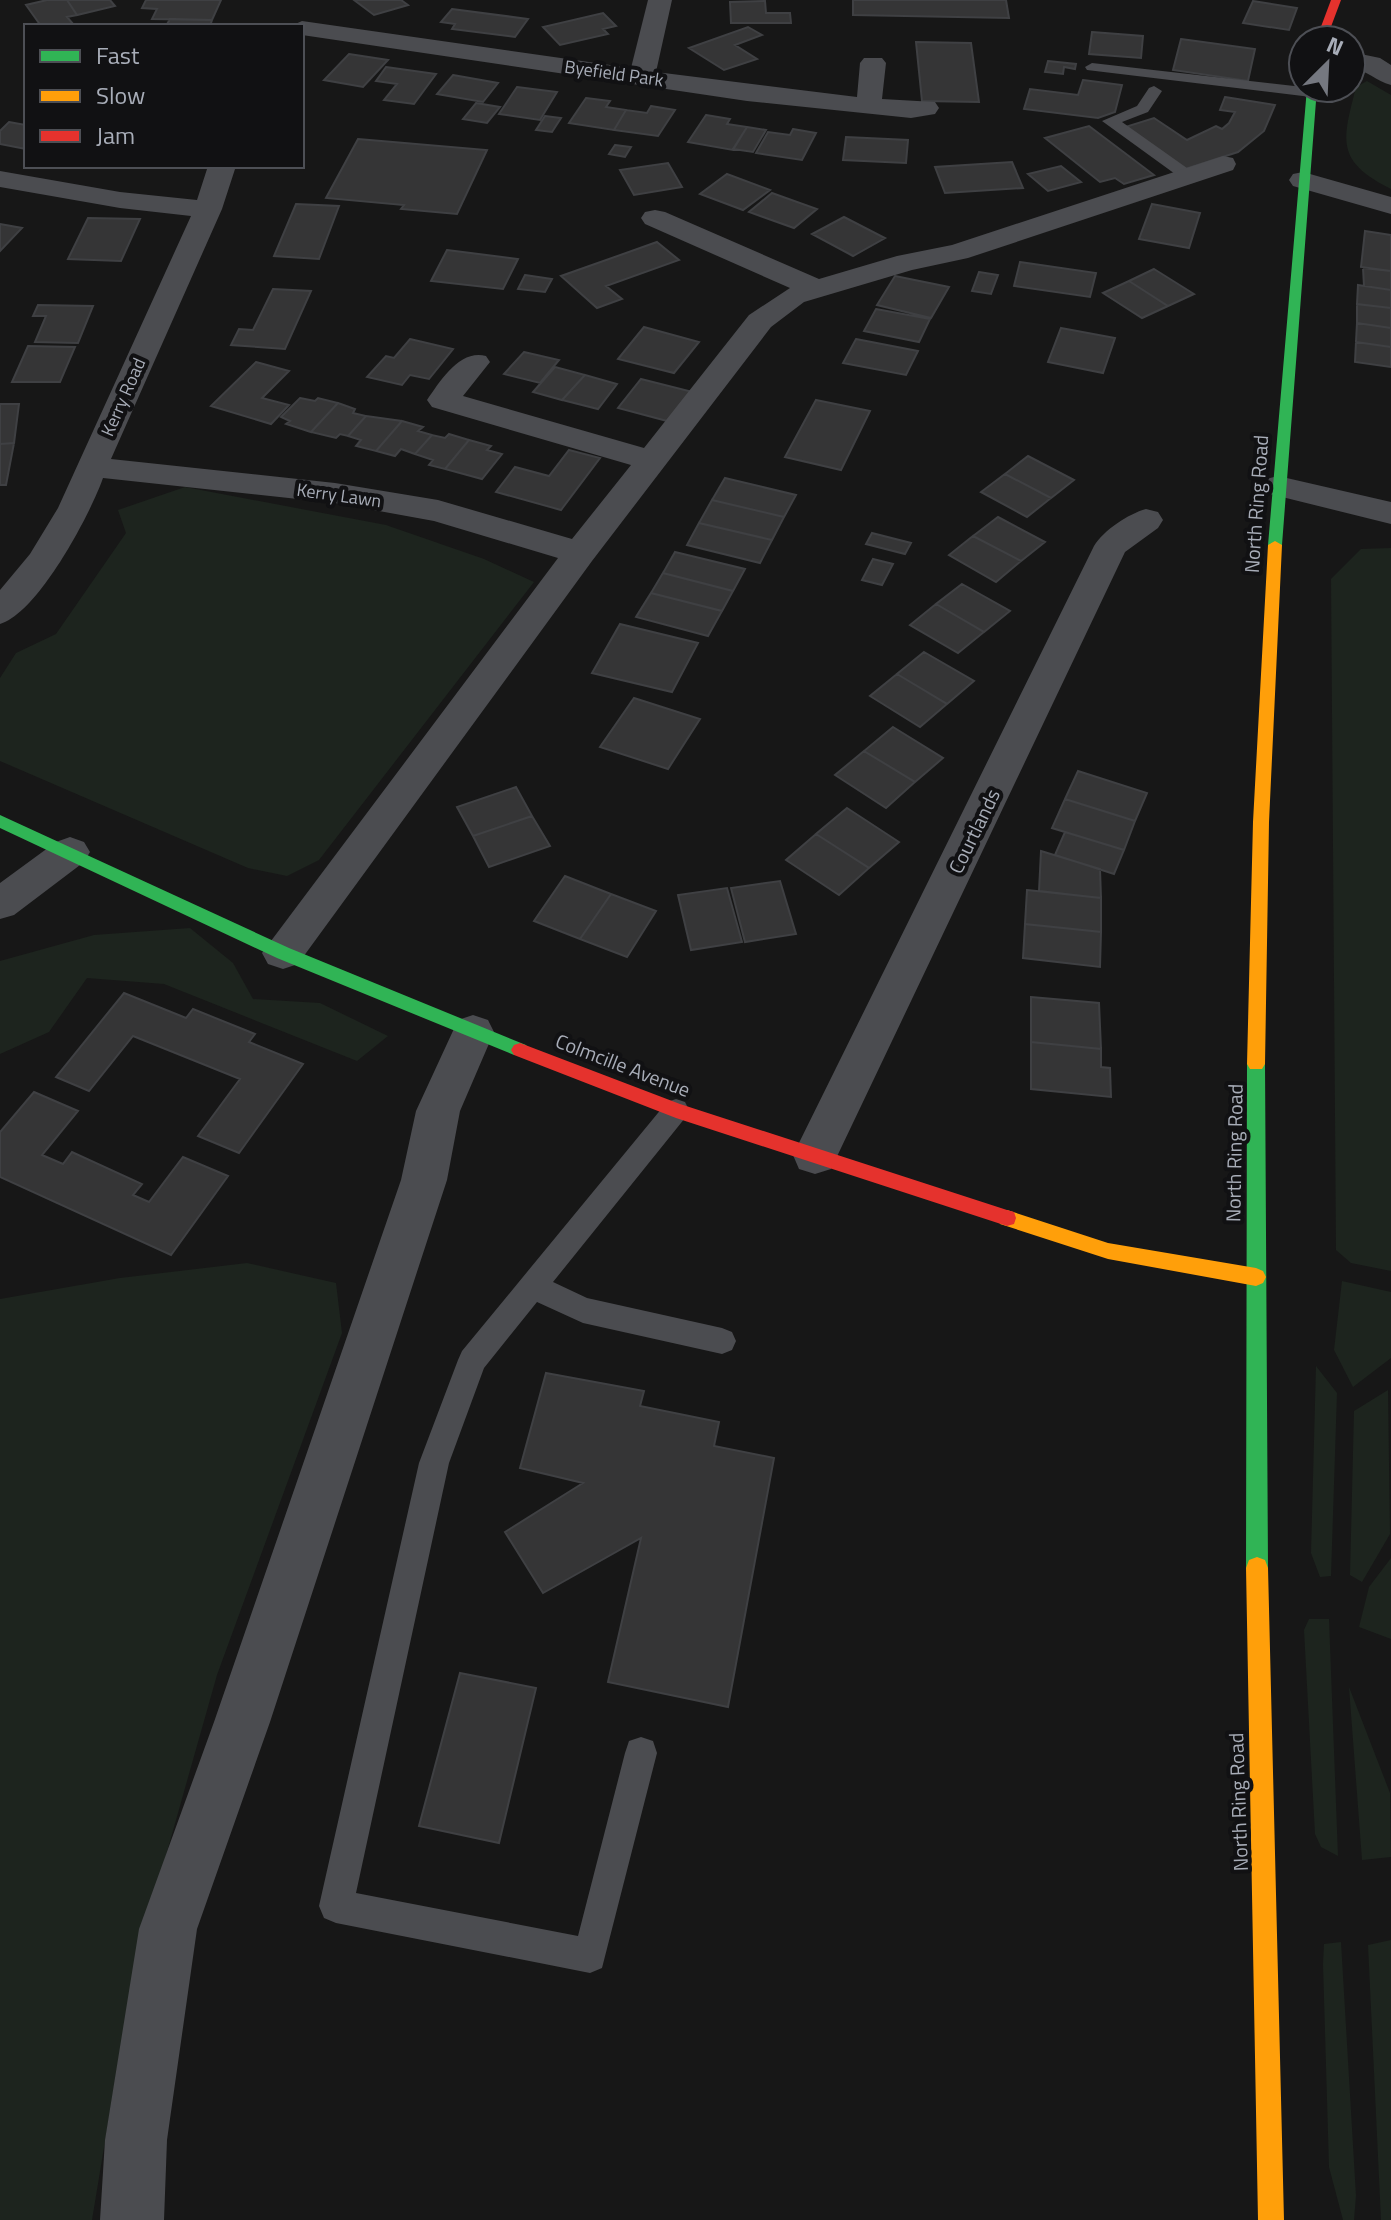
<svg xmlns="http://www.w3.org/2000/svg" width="1391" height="2220" font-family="'Titillium Web',sans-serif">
<rect width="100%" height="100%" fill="#171717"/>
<path fill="#1d241e" d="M1367 81 1391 95V189C1334 161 1343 139 1356 87Z
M185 487 386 525 484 559 534 582 319 860 287 876 248 868 0 761V678L16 653 56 634 126 533 118 510Z
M1391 548V1271L1351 1263 1336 1250 1331 579 1361 549Z
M190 928 233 963 253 999 320 1003 388 1036 357 1061 164 984 87 978 49 1032 0 1054V961L94 935Z
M247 1263 336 1283 342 1333 217 1675 133 1972 92 2220H0V1299L120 1278Z
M1342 1281 1391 1292V1358L1353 1387 1334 1350Z
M1316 1366 1337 1393 1331 1576 1320 1577 1311 1553Z
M1388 1390 1390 1534 1362 1582 1350 1575 1354 1411Z
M1391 1558V1639L1359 1627 1369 1587Z
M1309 1619H1329L1338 1856 1321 1847 1315 1834 1304 1630Z
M1349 1687 1390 1793 1391 1857 1362 1860Z
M1391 1940V2220H1381L1368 1945Z
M1341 1942 1356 2196 1354 2220H1343L1329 2167 1323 1964 1324 1944Z"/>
<path fill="#353536" stroke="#3f4043" stroke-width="2" d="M47 0H67L77 15 67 17 73 24 41 26 26 5Z
M67 0H110L115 6 77 15Z
M146 0H221L212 20 152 19 157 9 142 8Z
M354 0H401L408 5 374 15Z
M853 0H1006L1009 18 853 15Z
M765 1 766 13H790L791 23H731L730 2Z
M1253 1 1297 8 1289 30 1243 23Z
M452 9 528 19 515 37 452 29 455 24 441 22Z
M603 13 616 26 603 29 608 34 560 45 543 27Z
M170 19 212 20 210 26H166Z
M748 27 762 35 735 45 757 59 724 70 689 48Z
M1092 32 1143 36 1141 58 1089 54Z
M1181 39 1255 49 1248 81 1173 70Z
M916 42 971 43 979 102 922 101Z
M349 54 388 60 363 87 324 80Z
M1048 61 1076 64 1075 69 1064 67 1063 74 1045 72Z
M386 67 436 74 414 104 384 100 397 84 376 81Z
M453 75 498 83 483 102 437 94Z
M1083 80 1122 85 1115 112 1098 118 1024 109 1030 89 1078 95Z
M517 87 557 92 540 120 499 114Z
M1225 97 1275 105 1264 131 1238 152 1182 170 1122 128 1154 118 1187 140 1216 126 1222 129 1229 123 1235 112 1220 110Z
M586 98 610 101 606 107 626 110 614 130 569 123Z
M476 103 500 107 487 123 463 119Z
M651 106 675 110 658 136 614 130 626 110 647 113Z
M706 115 730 119 727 124 747 127 733 150 688 142Z
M545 116 561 118 552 132 536 130Z
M9 122 26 125V149L0 144V131Z
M1089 126 1154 175 1124 184 1115 178 1100 182 1045 138Z
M747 127 766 130 753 152 733 149Z
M793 129 816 133 802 160 756 153 768 132 790 135Z
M846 137 908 140 906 163 843 160Z
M358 139 487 150 457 214 401 209 404 205 326 198Z
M615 145 631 147 625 157 609 154Z
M1012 162 1023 188 945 193 935 167Z
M668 163 682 187 634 195 620 170Z
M1061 166 1081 182 1048 191 1028 174Z
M727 174 770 190 743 210 700 194Z
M772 193 817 209 794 228 749 212Z
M296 204 339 206 319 259 274 256Z
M1152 204 1200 213 1189 248 1139 239Z
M844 217 885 238 853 256 812 234Z
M88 218 140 219 121 261 68 259Z
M0 224 22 228 0 251Z
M1365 231 1391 235V271L1361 267Z
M657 242 679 260 606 286 622 299 597 308 561 276Z
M447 250 518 259 503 289 431 281Z
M1020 262 1096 273 1090 297 1014 286Z
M1363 268 1391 271V290L1364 286Z
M1154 269 1194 294 1168 306 1129 281Z
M979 272 998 275 991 294 972 291Z
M525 275 552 279 545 292 518 289Z
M895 276 949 287 931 318 877 305Z
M1129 281 1168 306 1142 318 1103 293Z
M1358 285 1391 290V308L1357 304Z
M273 289 311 291 285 349 231 345 239 329 253 330Z
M1357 304 1391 308V328L1357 323Z
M38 305 93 306 78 343 35 342 46 316H33Z
M876 309 930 319 919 342 864 331Z
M1357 323 1391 328V347L1356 342Z
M644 327 699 342 674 373 618 359Z
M1061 328 1115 338 1103 373 1048 362Z
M410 339 453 349 429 379 410 375 402 385 367 377 386 356 394 358Z
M856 339 918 351 906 375 843 363Z
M1356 342 1391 347V367L1355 362Z
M28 346 75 347 60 382H12Z
M524 352 559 360 540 383 504 374Z
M256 362 289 371 262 398 289 405 271 424 211 406Z
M555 367 585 375 562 400 533 392Z
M585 375 617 384 598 409 562 400Z
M641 379 693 392 671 422 618 408Z
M300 398 315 401 318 398 338 403 311 432 286 424 290 421 281 417Z
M816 400 870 411 841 470 785 457Z
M338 403 355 409 353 413 366 416 348 436 340 434 336 438 311 432Z
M0 404H19L14 443 0 444Z
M366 416 402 421 376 451 356 446 361 440 348 436Z
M402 421 423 427 418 431 432 435 415 454 401 449 395 456 376 451Z
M449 434 469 440 445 469 429 465 433 460 415 454 432 435 445 438Z
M469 440 491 446 487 450 502 454 482 479 445 469Z
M14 443 6 485H0V444Z
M569 450 600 458 561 510 496 492 515 467 549 476Z
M1028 456 1074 480 1051 498 1005 474Z
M1005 474 1051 498 1027 517 981 492Z
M725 478 796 495 784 517 712 500Z
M712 500 784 517 772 540 699 523Z
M998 517 1045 542 1021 561 973 536Z
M699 523 772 540 760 563 687 545Z
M872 533 911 543 905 554 866 544Z
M973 536 1021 561 996 582 949 555Z
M675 552 745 569 733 591 663 573Z
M873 559 893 564 882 585 862 580Z
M663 573 733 591 722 611 651 593Z
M962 584 1010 611 984 632 936 604Z
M651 593 722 611 708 636 636 617Z
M936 604 984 632 958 653 910 625Z
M620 624 698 643 672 692 592 673Z
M924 652 974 681 947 704 897 674Z
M897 674 947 704 920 727 870 696Z
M634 698 700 719 668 769 600 747Z
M893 727 943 758 915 782 864 751Z
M864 751 915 782 886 808 835 775Z
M1078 771 1147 793 1135 821 1065 799Z
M516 787 532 816 473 836 457 807Z
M1065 799 1135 821 1124 850 1052 828Z
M847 808 899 842 869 868 816 834Z
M532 816 550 846 489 867 473 836Z
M1065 832 1124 850 1114 874 1055 855Z
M816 834 869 868 839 895 786 860Z
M1041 851 1100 869 1101 898 1039 891Z
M565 876 611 894 580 939 534 921Z
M780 881 796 934 745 942 731 888Z
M727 888 742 942 691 950 678 895Z
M1027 890 1101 898V932L1025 924Z
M611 894 656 911 627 957 580 939Z
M1025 924 1101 932 1100 967 1023 958Z
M124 993 186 1018 193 1009 255 1034 249 1042 303 1064 239 1153 198 1136 240 1079 133 1036 89 1091 56 1077Z
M1031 997 1099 1003 1101 1049 1031 1042Z
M1031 1042 1101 1049V1067L1110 1068 1111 1097 1031 1089Z
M34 1092 78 1111 42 1155 63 1164 72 1152 142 1184 133 1195 149 1202 183 1157 228 1176 171 1255 0 1177V1132Z
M546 1373 644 1391 640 1406 719 1422 714 1446 774 1458 728 1707 608 1682 641 1538 543 1593 505 1532 583 1483 520 1468Z
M460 1673 536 1688 499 1843 419 1826Z"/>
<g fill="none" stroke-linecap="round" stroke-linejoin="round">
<path fill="#4b4c50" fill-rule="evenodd" d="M1092 63 1303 87 1319 92 1311 97 1087 70 1085 67Z
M1154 86 1162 91 1148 112 1122 122 1194 173V179H1182L1102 121 1137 106 1149 88Z
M676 1099 685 1102 689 1110 685 1118 553 1282 587 1298 722 1328 732 1332 736 1341 732 1350 722 1354 583 1323 537 1302 484 1368 449 1463 356 1893 578 1936 625 1753 629 1741 641 1737 653 1741 657 1753 602 1968 590 1973 336 1923 324 1918 319 1906 419 1463 458 1360 462 1351 667 1102Z"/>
<path fill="#4b4c50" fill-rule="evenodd" d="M648 0H672L656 72 857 97 860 63 864 58H882L886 63 882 99 935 102 939 108 935 114 911 118 747 101 302 35V26H291L302 21 631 68Z
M1351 52 1380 58 1391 65V85C1376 81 1367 70 1351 68Z
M1223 156 1233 158 1236 164 1233 170 968 258 912 270 804 302 771 327 592 561 298 964 283 969 268 964 262 953 558 558 434 521 335 503 103 478C90 515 38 613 0 624V590L30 554 58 508 191 216 120 208 0 187V171L120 192 197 200 208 166H236L222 209 111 459 335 483 438 500 572 539 631 465 432 407 427 400C441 380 460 349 486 356L490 362 463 396 644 448 749 315 790 288 645 224 641 218 645 212 655 210 665 212 819 279 897 256 952 245Z
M1303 172 1391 197V214L1293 186 1289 180 1293 174Z
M1278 476 1391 502V524L1266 493 1262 486 1266 479Z
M1146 509 1158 512 1163 520 1158 528 1125 552 831 1169 815 1174 799 1169 793 1155 1094 546C1104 530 1128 514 1146 509Z
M70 837 84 842 90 852 84 862 14 915 0 919V883L56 842Z
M473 1015 488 1020 494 1032 460 1111 447 1180 270 1722 197 1929 167 2140 164 2220H100L105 2140 139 1929 214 1722 401 1180 416 1111 458 1020Z"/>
<path fill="#30b455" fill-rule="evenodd" d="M1307 88H1317L1282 545 1275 549 1268 545Z
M0 815 289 948 526 1045 529 1050 526 1055H514L277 958 0 828Z
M1256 1057 1262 1059 1265 1064 1268 1568 1265 1576 1257 1579 1249 1576 1246 1568 1247 1064 1250 1059Z"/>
<path fill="#ff9f0a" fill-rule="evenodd" d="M1275 541 1282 545 1269 822 1265 1064 1262 1069H1250L1247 1064 1253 822 1268 545Z
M1007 1210 1108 1243 1256 1268 1263 1271 1266 1277 1263 1283 1256 1286 1108 1259 1000 1224 998 1218 1000 1212Z
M1257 1557 1265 1560 1268 1568 1284 2220H1258L1246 1568 1249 1560Z"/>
<path fill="#e5322d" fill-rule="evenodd" d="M1331 0H1341L1326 40H1316Z
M520 1043 680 1104 1007 1210 1014 1212 1016 1218 1014 1224 1007 1226 676 1118 514 1055 511 1050 514 1045Z"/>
</g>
<g text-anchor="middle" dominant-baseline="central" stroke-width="8" stroke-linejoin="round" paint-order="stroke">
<g font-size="18" fill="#a8adb8" stroke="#111113">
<text transform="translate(614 73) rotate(8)">Byefield Park</text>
<text transform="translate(123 397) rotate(-66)">Kerry Road</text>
<text transform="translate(339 495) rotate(8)">Kerry Lawn</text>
</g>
<g font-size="20" fill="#a8adb8" stroke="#111113">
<text transform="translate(1256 504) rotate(-86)">North Ring Road</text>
<text transform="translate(974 831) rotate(-64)">Courtlands</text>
<text transform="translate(623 1065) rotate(21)">Colmcille Avenue</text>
<text transform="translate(1234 1153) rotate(-89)">North Ring Road</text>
<text transform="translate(1238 1802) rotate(-92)">North Ring Road</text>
</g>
</g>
<rect x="24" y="24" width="280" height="144" fill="#111113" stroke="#4d4f55" stroke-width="2"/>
<rect x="40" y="50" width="40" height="12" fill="#30b455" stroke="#4d4f55" stroke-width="2"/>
<text x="96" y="64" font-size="24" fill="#a8adb8">Fast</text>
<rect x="40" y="90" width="40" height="12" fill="#ff9f0a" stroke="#4d4f55" stroke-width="2"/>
<text x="96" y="104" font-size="24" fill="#a8adb8">Slow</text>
<rect x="40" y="130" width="40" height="12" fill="#e5322d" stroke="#4d4f55" stroke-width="2"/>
<text x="96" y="144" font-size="24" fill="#a8adb8">Jam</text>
<g transform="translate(1327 64) rotate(24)"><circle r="38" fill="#111113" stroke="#4d4f55" stroke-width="2"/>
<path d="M0-6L14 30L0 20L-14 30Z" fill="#757880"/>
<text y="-12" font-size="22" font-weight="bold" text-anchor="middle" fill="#a8adb8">N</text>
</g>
</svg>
